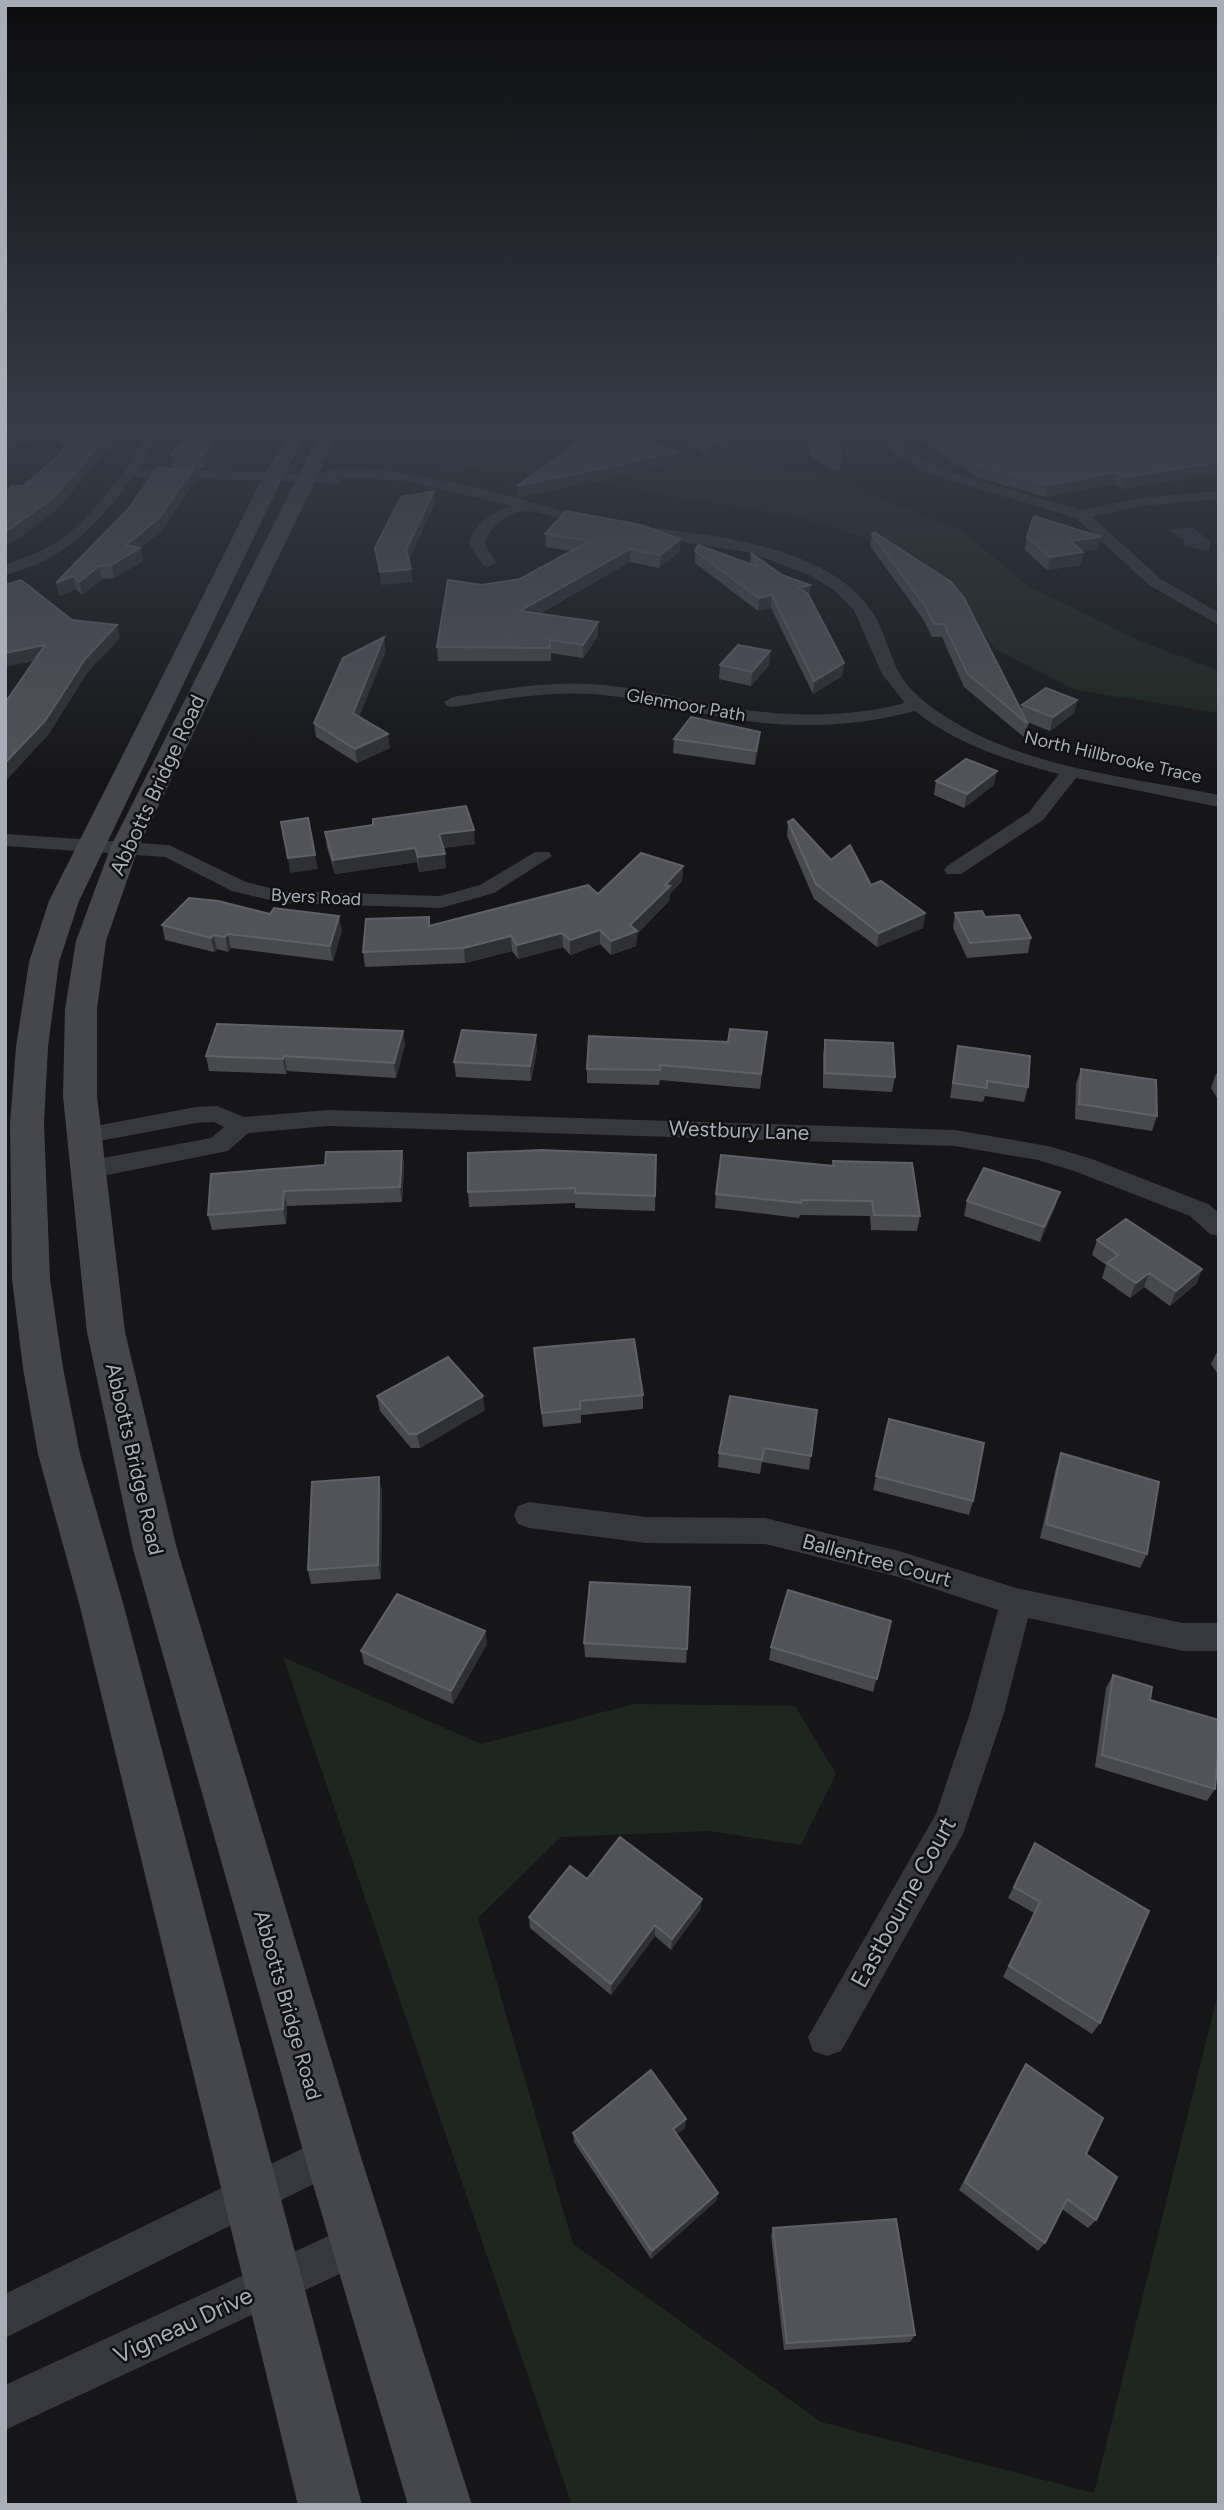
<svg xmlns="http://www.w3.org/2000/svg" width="1224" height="2510" font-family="Figtree,sans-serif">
<rect width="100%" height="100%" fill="#161618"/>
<path fill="#1e261f" d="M480 440 596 442 823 476 962 530 1025 584 1140 641 1219 671V713L1075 690 994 648 958 598 916 555 810 520 555 475 420 464 393 452Z
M283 1657 481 1744 634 1704 795 1706 836 1774 801 1845 709 1831 561 1837 478 1918 573 2244 821 2422 1094 2493 1219 1989V2505H572Z"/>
<path fill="#2c353c" d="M1192 527 1211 542 1209 551 1183 546 1185 541 1169 530Z"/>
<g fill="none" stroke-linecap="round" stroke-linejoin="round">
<path fill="#37383d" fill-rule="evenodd" d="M155 429 158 431 154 433 66 434 36 440 5 450V445C59 427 100 429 155 429Z"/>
<path fill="#37383d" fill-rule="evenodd" d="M148 429H162L139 469 320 474C365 451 544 506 598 521L600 524 593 528C572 523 550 514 529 511 511 509 487 528 485 545L496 562 488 567 483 565 469 545C473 523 491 514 511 506L408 481 336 477 340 481 333 485 321 482 133 477C97 525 65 560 5 575V565C24 558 43 551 60 540 92 517 133 465 148 429Z
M880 429H894L896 439 907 450 946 471 1081 510 1140 498 1219 491V499L1140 506 1092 517 1161 579 1219 613V625L1149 585 1076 518 927 473 897 456 884 440Z
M635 526C710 535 828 544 873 613 883 629 887 646 894 662 902 684 921 700 940 713 1021 768 1125 776 1219 795V807L1076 778 1043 820 961 874H947L944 870 947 866 1029 812 1059 774C1009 761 956 744 915 711 855 727 795 729 734 719 687 712 640 697 592 694 545 691 499 700 453 707L447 706 444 702 453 697C498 690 544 681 590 684 633 686 674 698 716 705 779 717 843 719 905 703L882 674 854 610 834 590 809 575 752 553 630 533 628 530 630 527Z
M5 834 169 845 246 882 282 891 440 896 480 885 535 852H549L552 856 494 893 441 908 282 903 232 891 165 857 5 846Z
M217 1106 244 1117 328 1110 955 1130 1048 1146 1092 1159 1208 1204 1219 1213V1236L1210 1234 1190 1216 1074 1171 1038 1160 955 1146 328 1126 248 1133 228 1151 87 1179 78 1176 75 1170 78 1164 87 1161 211 1138 224 1127 214 1122 196 1123 83 1144 74 1142 71 1136 74 1130 196 1107Z
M529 1502 646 1517 765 1518 899 1551 1016 1588 1183 1623H1219V1651H1183L1028 1618 1004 1713 963 1834 841 2051 827 2056 813 2051 808 2037 936 1814 970 1713 998 1610 899 1577 765 1544 646 1543 529 1528 518 1524 514 1515 518 1506Z
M332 2134 346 2140 352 2154 346 2168 5 2338V2294Z
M361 2221 376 2227 382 2242 376 2257 5 2430V2385Z"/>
<path fill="#45474d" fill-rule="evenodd" d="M291 429H309L283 477 79 901 59 962 48 1047 44 1123 50 1279 63 1368 80 1454 123 1603 362 2505H298L79 1603 38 1454 23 1368 12 1279 10 1123 16 1047 29 962 49 901 263 477Z
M322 429H340L139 846 106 941 97 1009V1096L125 1332 177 1549 360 2154 472 2505H408L304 2154 133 1549 87 1332 63 1096 65 1009 76 941 111 846Z"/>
</g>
<path fill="#47494d" d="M506 429H582L531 442Z
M692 429 718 455 706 457 688 444V433Z
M800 429H836L841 461 839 473 812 458Z
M918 429H1219L1122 489 1114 484 1045 497 976 477 917 438Z
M123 436 103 454 58 509 13 542 24 486 64 452 61 441Z
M216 436 218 447 204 468 173 467 170 455Z
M195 481 162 531 140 548 143 561 114 578 102 579 82 595 76 589 60 596 56 583Z
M545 534 680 551 659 568 630 562 539 614 598 622V636L583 658 551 653V661H438L437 647 482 585 520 579 571 551 546 547Z
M872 534 1021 710 1022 705 1077 700 1074 713 1050 731 1027 722 1028 724 1025 738 964 687 942 637H932L923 619 870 546Z
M1027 537 1098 549 1083 551 1081 565 1047 570 1025 550Z
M695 551 750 564 751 553 782 575 810 585 809 596 844 663 842 676 813 694 771 608 758 611 695 563Z
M386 650 359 716 390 748 357 763 316 737 314 723Z
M770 651 769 665 751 686 719 679 720 665Z
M760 732 755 765 673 753 674 739Z
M936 781 994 785 964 808 934 795Z
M788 822 831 860 871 885 925 913 923 928 877 947 814 899 787 836Z
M325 832 475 844 443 848 446 868 419 872 417 862 335 874 327 847Z
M683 866 682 881 670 894 669 901 637 934 636 946 611 955 600 944 570 955 563 947 518 959 512 951 465 963 365 967 363 952 429 917 430 925 598 894Z
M955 913 985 917 1031 938 1028 953 967 958 953 928Z
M270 914 342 930 333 961 231 948 228 952 217 949 214 952 165 940 162 925Z
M403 1031 405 1045 396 1078 287 1071 286 1074 209 1071 206 1056Z
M767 1032 760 1089 660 1080 659 1085 587 1083V1069L728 1042Z
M825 1040 895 1077 892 1092 823 1088V1055Z
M958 1046 1028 1087 1024 1102 985 1096 983 1102 950 1098Z
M537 1049 531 1081 456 1077 454 1062Z
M1081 1069 1157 1116 1152 1131 1075 1119 1076 1084Z
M1219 1073V1101L1211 1088 1216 1074Z
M402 1151 404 1165 402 1202 287 1206 286 1224 212 1230 208 1215 325 1165Z
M656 1155 655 1211 575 1208V1203L469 1207 468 1192Z
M833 1161 920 1216 917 1231 871 1230 870 1216 800 1215 799 1218 715 1208 716 1194 832 1166Z
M1060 1192 1055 1207 1040 1242 964 1216 967 1201Z
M1097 1240 1202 1269 1196 1284 1170 1306 1144 1287 1130 1298 1102 1278 1106 1265 1092 1255Z
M534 1348 643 1395V1409L581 1415V1423L543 1427Z
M1218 1350H1219V1376L1211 1364Z
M377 1396 485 1410 420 1448H411L380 1411Z
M817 1410 809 1470 762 1462 760 1474 718 1467 719 1453Z
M889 1419 973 1501 969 1515 873 1490Z
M1061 1453 1147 1554 1140 1568 1040 1538 1056 1468Z
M382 1491 381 1579 311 1584 308 1570Z
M891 1621 873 1692 769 1660 771 1647Z
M485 1631 487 1644 453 1704 364 1664 361 1651Z
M584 1643 687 1649 686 1663 585 1657Z
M1113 1675 1150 1700 1215 1789 1207 1801 1095 1767 1106 1688Z
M1035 1843 1100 2023 1092 2034 1003 1977 1034 1913 1008 1898Z
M702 1899 700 1910 671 1950 655 1936 611 1995 530 1928 529 1917Z
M1026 2064 1086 2154 1096 2220 1088 2228 1062 2209 1045 2243 1038 2251 959 2190 1020 2073Z
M686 2119 685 2128 677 2134 718 2193 716 2201 651 2259 574 2142 573 2133Z
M773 2228 915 2335 910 2342 784 2350 771 2236Z"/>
<path fill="#2f3033" d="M115 429H122L123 436 103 454 58 509 13 542 5 544V530Z
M533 429H582L531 442V430Z
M733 429H744L718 455 706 457 707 445Z
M216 436 218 447 204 468 202 456Z
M678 452 677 464 517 498V486Z
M1219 462V474L1122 489 1125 477Z
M193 469 195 481 162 531 140 548 143 561 114 578 111 565 126 545Z
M1117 472 1114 484 1045 497 1048 485Z
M434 491 435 503 408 563 406 550Z
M1101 537 1098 549 1067 553 1070 541Z
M680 539V551L659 568 660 555Z
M630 549V562L520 624V611Z
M1083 552 1081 565 1047 570 1050 557Z
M99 566 102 579 82 595 79 582Z
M411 569 413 582 381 585 380 572Z
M73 576 76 589 60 596 56 583Z
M810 585 809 598 799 588Z
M772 595 771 608 758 611 759 598Z
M598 622V636L583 658V645Z
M117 625 120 638 88 672 49 734 5 782V763L85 659Z
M384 637 386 650 355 727 353 713Z
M45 645 49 658 5 667V653Z
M770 651 769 665 751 686 752 672Z
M844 663 842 676 813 694 814 681Z
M1077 700 1074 713 1050 731 1053 717Z
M760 732 759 746 755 765 756 751Z
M388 734 390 748 357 763 355 749Z
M997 771 994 785 964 808 967 794Z
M474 830 475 844 441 848 439 834Z
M415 848 417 862 335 874 333 860Z
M445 854 446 868 419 872 418 857Z
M315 855 318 869 290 873 288 858Z
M683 866 682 881 670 894 669 901 637 934 636 946 611 955V941Z
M925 913 923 928 877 947 879 933Z
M339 916 342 930 333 961 330 946Z
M600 930V944L570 955V940Z
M562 933 563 947 518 959 517 945Z
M228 934 231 948 228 952 225 937Z
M213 935 217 949 214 952 211 938Z
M511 936 512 951 465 963 464 948Z
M403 1031 405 1045 396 1078 394 1063Z
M536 1035 537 1049 531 1081 530 1066Z
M284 1056 287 1071 286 1074 283 1059Z
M402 1151 404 1165 402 1202 400 1187Z
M284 1191 287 1206 286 1224 283 1209Z
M1060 1192 1055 1207 1040 1242 1044 1227Z
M1202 1269 1196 1284 1170 1306 1176 1291Z
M1149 1273 1144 1287 1130 1298 1136 1283Z
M483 1396 485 1410 420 1448 417 1434Z
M379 1477 382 1491 381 1579 378 1565Z
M485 1631 487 1644 453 1704 451 1691Z
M702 1899 700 1910 671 1950 672 1939Z
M655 1925V1936L611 1995V1984Z
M686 2119 685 2128 672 2138 673 2129Z
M718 2193 716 2201 651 2259 652 2251Z"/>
<path fill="#525359" stroke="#5f6168" stroke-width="2" d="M76 429H115L101 442 54 497 10 529 5 530V494L12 486H24L74 442 61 441Z
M597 429H624L678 452 517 486Z
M692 429H733L718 443 707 445 688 433Z
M806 429H836L841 461 813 446Z
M923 429H1219V462L1125 477 1117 472 1048 485 978 465Z
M190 434 216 436 202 456 170 455Z
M158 468 193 469 159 518 126 545 140 548 111 565 99 566 79 582 73 576 56 583 128 509Z
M434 491 406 550 411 569 380 572 375 548 401 497Z
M566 511 641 525 680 539 660 555 630 549 520 611 598 622 583 645 550 640V648L437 647 448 580 482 585 520 579 590 541 545 534Z
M1034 516 1101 537 1070 541 1083 552 1050 557 1027 537Z
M874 532 951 582 964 598 1028 724 967 673 944 624H934L925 606 872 534Z
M698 545 758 567 751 553 782 575 810 585 799 588 808 594 844 663 814 681 772 595 759 598 695 551Z
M21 580 72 620 117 625 85 659 45 721 5 763V703L45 645 5 653V585Z
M384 637 353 713 388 734 355 749 314 723 343 658Z
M738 645 770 651 752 672 720 665Z
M1046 688 1077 700 1053 717 1022 705Z
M691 717 760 732 756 751 674 739Z
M966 759 997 771 967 794 936 781Z
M466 806 474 830 439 834 445 854 418 857 415 848 333 860 325 832 373 825V819Z
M308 818 315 855 288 858 281 822Z
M793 819 831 860 850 845 871 885 881 881 925 913 879 933 816 884 788 822Z
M641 853 683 866 665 885 670 886 630 925 637 931 611 941 600 930 570 940 562 933 517 945 511 936 464 948 363 952 366 919 429 917V926L588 885 598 894Z
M189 898 218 901 270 914 274 908 339 916 330 946 228 934 225 937 213 935 211 938 162 925Z
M982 911 985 917 1019 915 1031 938 970 943 955 913Z
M217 1024 403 1031 394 1063 284 1056 283 1059 206 1056Z
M730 1029 767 1032 761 1074 660 1065V1070L587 1069 589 1036 728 1042Z
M462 1030 536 1035 530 1066 454 1062Z
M825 1040 893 1043 895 1077 825 1073Z
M958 1046 1030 1056 1028 1087 987 1081V1088L953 1083Z
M1081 1069 1156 1080 1157 1116 1079 1104Z
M542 1150 656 1155 655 1196 575 1193V1188L468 1192V1153Z
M402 1151 400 1187 284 1191 283 1209 208 1215 211 1174 325 1165 326 1152Z
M721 1155 834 1166 833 1161 912 1163 920 1216 874 1215 872 1201 802 1200 801 1203 716 1194Z
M984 1168 1060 1192 1044 1227 967 1201Z
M1126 1219 1202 1269 1176 1291 1149 1273 1136 1283 1107 1263 1118 1255 1097 1240Z
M634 1339 643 1395 580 1401V1409L542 1413 534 1348Z
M448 1357 483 1396 417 1434H409L377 1396Z
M730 1396 817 1410 811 1456 764 1448 762 1460 719 1453Z
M889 1419 984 1443 973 1501 876 1476Z
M1061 1453 1159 1482 1147 1554 1046 1524Z
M379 1477 378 1565 308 1570 312 1482Z
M590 1582 690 1587 687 1649 584 1643Z
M788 1590 891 1621 877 1679 771 1647Z
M397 1594 485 1631 451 1691 361 1651Z
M1113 1675 1152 1687 1150 1700 1219 1720V1744L1215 1789 1102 1755Z
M620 1837 702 1899 672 1939 655 1925 611 1984 529 1917 570 1866 587 1879Z
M1035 1843 1149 1911 1100 2023 1009 1966 1040 1902 1014 1887Z
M1026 2064 1103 2118 1086 2154 1117 2177 1096 2220 1067 2199 1045 2243 965 2182Z
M651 2070 686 2119 673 2129 718 2193 652 2251 573 2133Z
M896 2219 915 2335 787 2343 773 2228Z"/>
<linearGradient id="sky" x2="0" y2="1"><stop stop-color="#0c0c0d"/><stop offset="0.55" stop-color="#363c48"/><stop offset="1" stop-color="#363c48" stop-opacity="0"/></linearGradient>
<rect width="1224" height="781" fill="url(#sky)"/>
<g text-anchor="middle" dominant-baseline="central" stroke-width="5" stroke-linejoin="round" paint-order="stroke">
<g font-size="18" fill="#a8adb8" stroke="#111113">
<text transform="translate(686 705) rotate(10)">Glenmoor Path</text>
<text transform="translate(1113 757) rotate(13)">North Hillbrooke Trace</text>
<text transform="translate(316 897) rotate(3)">Byers Road</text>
</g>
<g font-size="21" fill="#a8adb8" stroke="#111113">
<text transform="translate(157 785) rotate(-65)">Abbotts Bridge Road</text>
<text transform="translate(739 1130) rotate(2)">Westbury Lane</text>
<text transform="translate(135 1459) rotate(77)">Abbotts Bridge Road</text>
<text transform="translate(877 1560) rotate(15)">Ballentree Court</text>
<text transform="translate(288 2005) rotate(74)">Abbotts Bridge Road</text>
</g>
<g font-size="24" fill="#a8adb8" stroke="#111113">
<text transform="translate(903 1902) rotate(-61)">Eastbourne Court</text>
<text transform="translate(183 2325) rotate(-25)">Vigneau Drive</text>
</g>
</g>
<rect width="1224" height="2510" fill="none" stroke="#a8adb8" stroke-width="14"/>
</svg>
